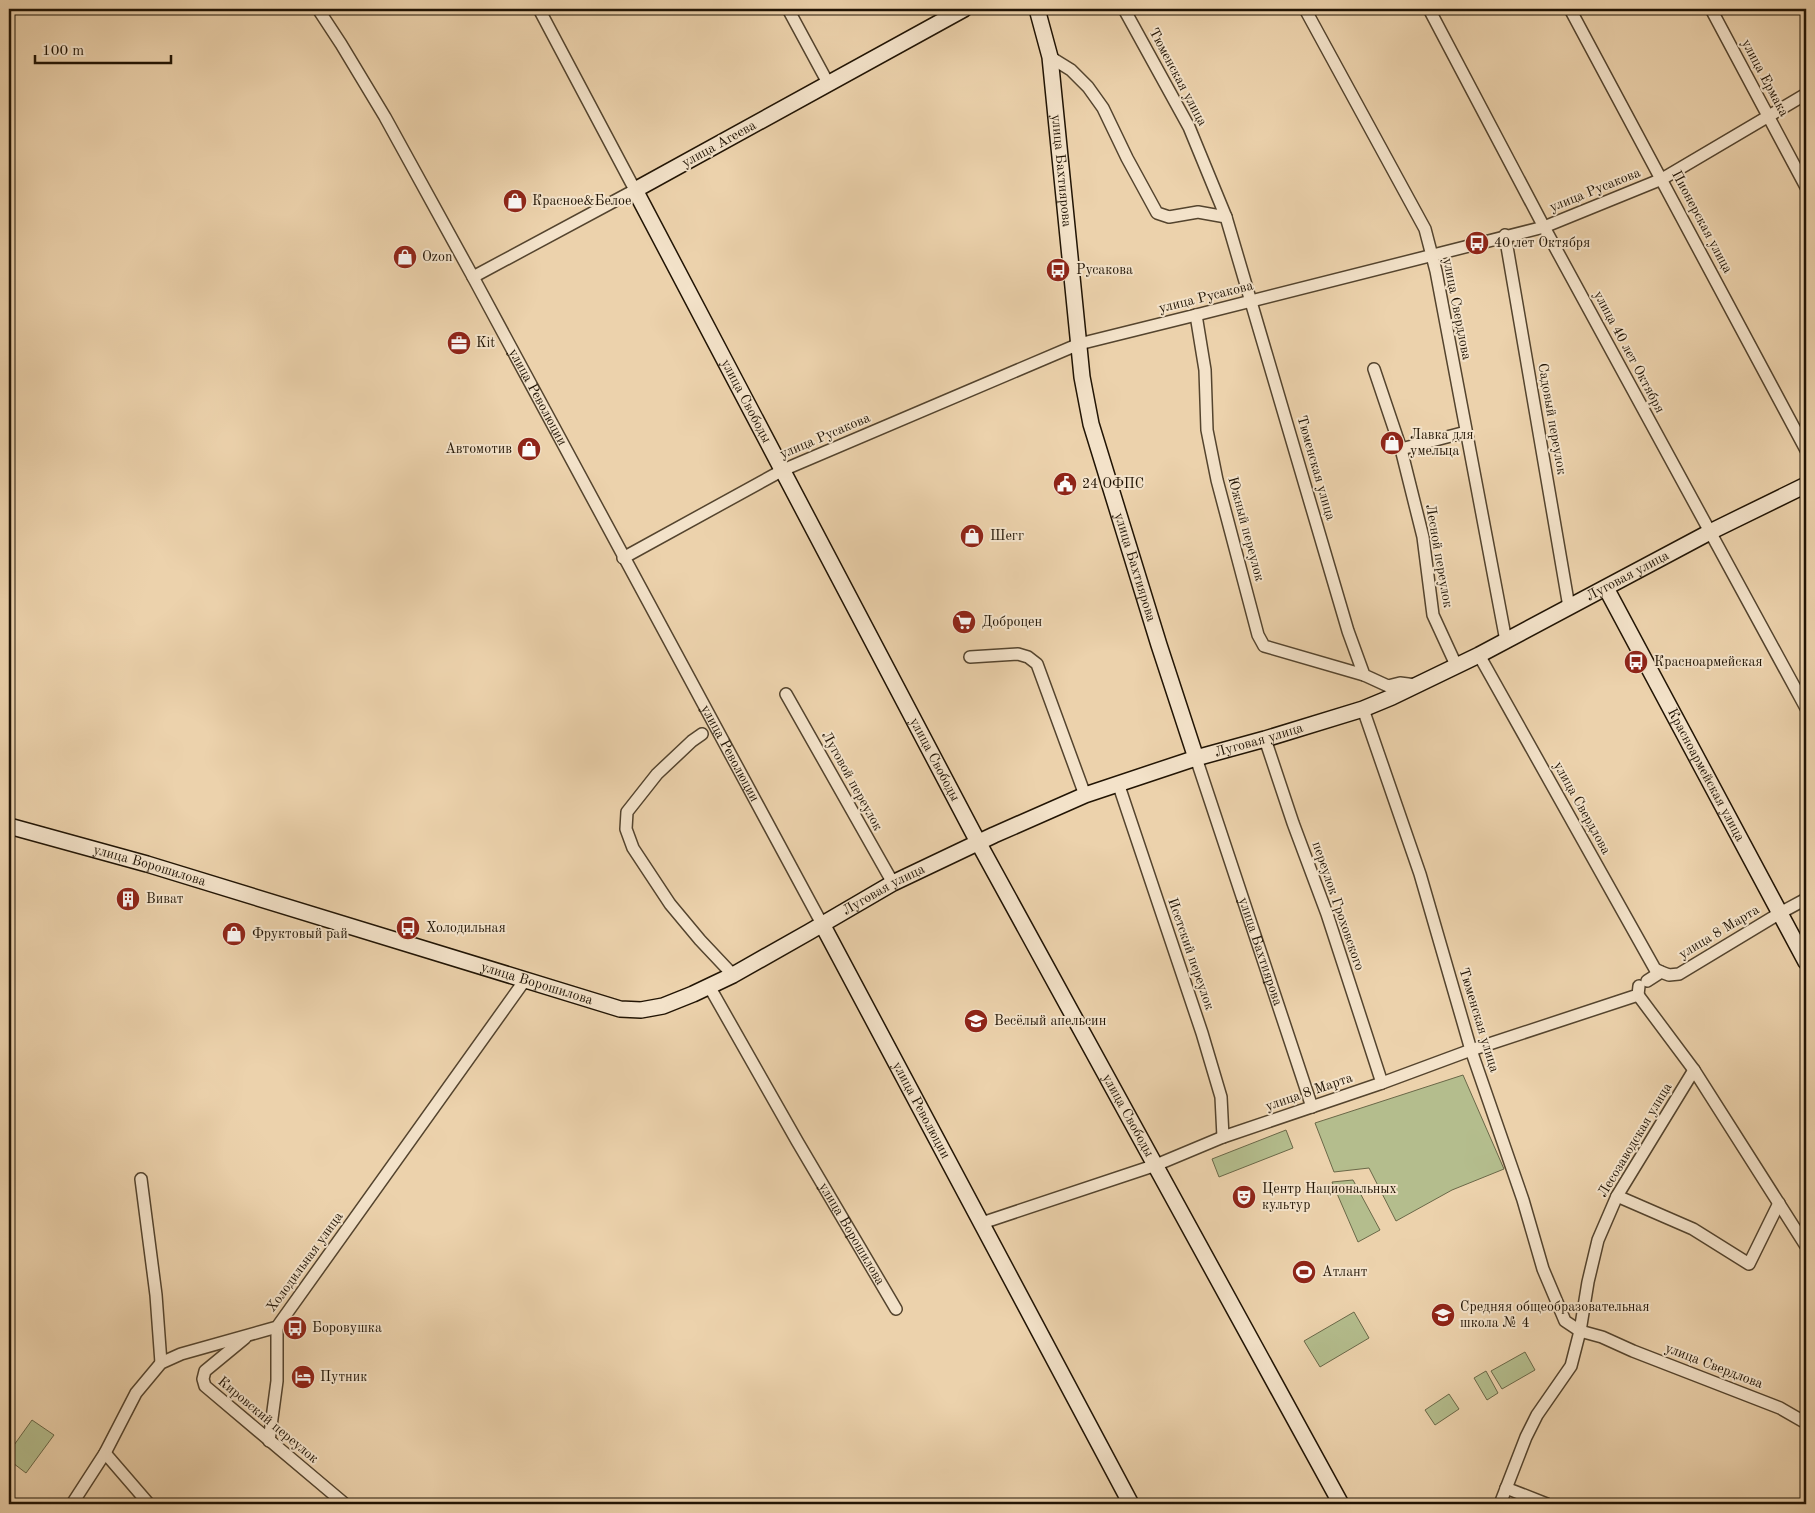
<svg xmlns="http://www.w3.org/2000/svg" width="1815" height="1513" font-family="'Old Standard TT',serif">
<rect width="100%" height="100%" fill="#ecd2ac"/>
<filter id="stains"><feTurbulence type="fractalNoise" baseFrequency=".004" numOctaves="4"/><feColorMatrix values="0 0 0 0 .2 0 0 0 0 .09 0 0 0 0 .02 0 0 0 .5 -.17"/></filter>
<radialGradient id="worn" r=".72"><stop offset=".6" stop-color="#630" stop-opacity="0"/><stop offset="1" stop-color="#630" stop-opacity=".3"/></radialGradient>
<path fill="#b4bd8d" stroke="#6a6848" d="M1463 1075 1504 1169 1452 1190 1396 1221 1369 1168 1334 1172 1315 1123Z
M1286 1130 1293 1148 1219 1177 1212 1159Z
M1353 1180 1380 1230 1358 1242 1332 1182Z
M1354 1312 1369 1338 1320 1367 1304 1341Z
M1525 1352 1535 1370 1502 1389 1491 1371Z
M1486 1371 1498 1393 1487 1400 1474 1378Z
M1449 1394 1459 1409 1435 1425 1425 1410Z
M32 1420 54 1435 26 1473 9 1460V1452Z"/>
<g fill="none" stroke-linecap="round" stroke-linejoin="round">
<g stroke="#54442e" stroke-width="14">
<g id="street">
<path id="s1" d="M318 9 341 44 385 117 473 277 822 924"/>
<path d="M788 9 828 83"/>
<path d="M1124 9 1189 127 1226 217"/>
<path d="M1305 9 1425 229 1436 271 1506 641"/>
<path d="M1429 9 1544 227 1806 708"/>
<path d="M1570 9 1806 450"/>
<path d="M1711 9 1806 187"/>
<path d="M1050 57 1071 70 1088 87 1103 108 1127 158 1157 213 1169 217 1198 212 1226 217 1348 631 1364 675 1388 686 1400 683 1416 685"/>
<path d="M1505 235 1569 607"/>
<path d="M473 277 635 190 539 9"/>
<path d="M1196 315 1205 370 1207 430 1217 480 1258 635 1264 646 1364 675"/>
<path d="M1374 369 1401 449 1423 537 1433 615 1456 665"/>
<path d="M1401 449 1466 432"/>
<path d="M623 558 783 470 1079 344 1196 315 1544 227 1662 179 1806 94"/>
<path d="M1479 655 1655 969 1661 972"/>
<path d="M970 657 1018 654 1028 657 1037 664 1085 795"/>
<path d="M786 694 893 883"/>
<path d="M1363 709 1420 874 1471 1050 1523 1200 1543 1269 1565 1321 1580 1331 1602 1337 1633 1351 1780 1408 1806 1423"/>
<path d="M702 734 692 741 657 774 627 812 626 829 633 848 670 904 700 940 733 975"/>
<path d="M1265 739 1293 823 1327 914 1382 1083"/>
<path id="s2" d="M1196 758 1312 1107"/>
<path d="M1118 783 1202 1033 1221 1097 1223 1137"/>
<path d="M1647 981 1661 972 1669 975 1679 974 1780 913 1806 899"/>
<path id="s3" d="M709 986 797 1141 896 1309"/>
<path d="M1638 995 1694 1070 1806 1246"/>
<path d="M141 1179 156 1295 161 1363"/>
<path d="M1617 1196 1693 1229 1749 1264 1779 1203"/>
<path d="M982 1223 1156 1165 1223 1137 1382 1083 1471 1050 1638 995 1639 986"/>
<path d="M245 1338 205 1371 203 1379 205 1386 345 1504"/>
<path d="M269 1441 277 1381V1327"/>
<path d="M105 1453 149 1504"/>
<path d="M1506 1488 1547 1504"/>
<path d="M72 1504 105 1453 136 1393 161 1363 181 1354 277 1327 525 980"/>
<path d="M1500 1504 1526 1437 1537 1415 1571 1366 1580 1331 1588 1282 1598 1240 1617 1196 1694 1070"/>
</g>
</g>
<g stroke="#211404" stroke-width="18">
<g id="secondary">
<path id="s4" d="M964 9 635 190 978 842 1341 1504"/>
<path id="s5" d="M1037 9 1050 57 1082 377 1091 424 1159 645 1196 758"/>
<path id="s6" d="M1606 588 1806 962"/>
<path id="s7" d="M9 826 147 864 620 1009 641 1010 663 1006 693 994 733 975 809 932 893 883 994 835 1085 795 1196 758 1265 739 1363 709 1392 697 1479 655 1710 532 1806 485"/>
<path id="s8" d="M822 924 1131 1504"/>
</g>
</g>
<use href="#street" stroke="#f3e2c9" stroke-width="11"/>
<use href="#secondary" stroke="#f3e2c9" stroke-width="15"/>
</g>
<defs>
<g id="shop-disc" transform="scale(1.25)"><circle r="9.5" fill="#8f2418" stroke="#f3e2c9"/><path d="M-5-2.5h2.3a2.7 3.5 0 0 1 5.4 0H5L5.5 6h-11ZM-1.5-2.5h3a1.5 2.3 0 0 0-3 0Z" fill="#fff"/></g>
<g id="bus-disc" transform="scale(1.25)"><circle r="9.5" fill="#8f2418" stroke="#f3e2c9"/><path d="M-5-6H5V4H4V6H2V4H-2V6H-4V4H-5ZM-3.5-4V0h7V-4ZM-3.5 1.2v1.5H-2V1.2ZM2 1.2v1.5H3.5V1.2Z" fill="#fff"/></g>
<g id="office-disc" transform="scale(1.25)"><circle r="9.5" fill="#8f2418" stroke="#f3e2c9"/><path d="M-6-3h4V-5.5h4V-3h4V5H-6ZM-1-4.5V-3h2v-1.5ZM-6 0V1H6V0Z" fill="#fff"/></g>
<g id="civic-disc" transform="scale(1.25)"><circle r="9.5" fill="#8f2418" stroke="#f3e2c9"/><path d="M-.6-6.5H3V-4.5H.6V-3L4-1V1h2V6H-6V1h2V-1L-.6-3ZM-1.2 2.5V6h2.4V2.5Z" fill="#fff"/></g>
<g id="supermarket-disc" transform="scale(1.25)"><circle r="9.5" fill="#8f2418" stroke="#f3e2c9"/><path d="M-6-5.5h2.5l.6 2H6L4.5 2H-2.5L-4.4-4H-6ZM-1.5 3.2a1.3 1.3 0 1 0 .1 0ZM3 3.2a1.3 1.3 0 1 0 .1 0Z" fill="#fff"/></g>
<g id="building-disc" transform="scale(1.25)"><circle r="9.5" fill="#8f2418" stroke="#f3e2c9"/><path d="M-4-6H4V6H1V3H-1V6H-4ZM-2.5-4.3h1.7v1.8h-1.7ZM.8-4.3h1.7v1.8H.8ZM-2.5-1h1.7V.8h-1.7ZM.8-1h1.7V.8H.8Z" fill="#fff"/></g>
<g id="school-disc" transform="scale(1.25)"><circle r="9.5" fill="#8f2418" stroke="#f3e2c9"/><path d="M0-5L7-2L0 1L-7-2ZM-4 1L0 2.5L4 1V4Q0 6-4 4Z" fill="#fff"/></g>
<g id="theatre-disc" transform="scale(1.25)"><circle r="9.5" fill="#8f2418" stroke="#f3e2c9"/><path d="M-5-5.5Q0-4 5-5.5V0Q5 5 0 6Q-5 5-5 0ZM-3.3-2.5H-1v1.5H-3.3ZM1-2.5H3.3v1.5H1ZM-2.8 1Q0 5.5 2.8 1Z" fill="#fff"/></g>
<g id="stadium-disc" transform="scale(1.25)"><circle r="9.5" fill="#8f2418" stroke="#f3e2c9"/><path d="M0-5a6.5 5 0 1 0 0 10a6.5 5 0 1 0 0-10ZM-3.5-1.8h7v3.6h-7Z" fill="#fff"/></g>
<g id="hotel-disc" transform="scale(1.25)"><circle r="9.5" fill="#8f2418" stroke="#f3e2c9"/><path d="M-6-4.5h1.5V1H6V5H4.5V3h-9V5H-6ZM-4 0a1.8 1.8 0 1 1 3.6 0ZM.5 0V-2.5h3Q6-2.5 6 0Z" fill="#fff"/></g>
</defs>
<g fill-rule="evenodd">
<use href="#shop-disc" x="515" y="201"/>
<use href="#bus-disc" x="1477" y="243"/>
<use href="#shop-disc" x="405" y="257"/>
<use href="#bus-disc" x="1058" y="270"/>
<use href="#office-disc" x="459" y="343"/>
<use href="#shop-disc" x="1392" y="443"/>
<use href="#shop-disc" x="529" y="449"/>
<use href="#civic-disc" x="1065" y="484"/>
<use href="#shop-disc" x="972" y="536"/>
<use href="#supermarket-disc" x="964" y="622"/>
<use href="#bus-disc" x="1636" y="662"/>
<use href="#building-disc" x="128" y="899"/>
<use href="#bus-disc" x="408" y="928"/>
<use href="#shop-disc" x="234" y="934"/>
<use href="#school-disc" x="976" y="1021"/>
<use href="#theatre-disc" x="1244" y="1197"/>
<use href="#stadium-disc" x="1304" y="1272"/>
<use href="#school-disc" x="1443" y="1315"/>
<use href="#bus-disc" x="295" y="1328"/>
<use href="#hotel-disc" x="303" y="1377"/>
</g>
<g text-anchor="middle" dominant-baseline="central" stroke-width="4" stroke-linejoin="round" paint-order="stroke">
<g font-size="14" fill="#211404" stroke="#f3e2c9">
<text transform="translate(1178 77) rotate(62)">Тюменская улица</text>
<text transform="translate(1765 78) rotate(62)">улица Ермака</text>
<text transform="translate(719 144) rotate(-29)">улица Агеева</text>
<text stroke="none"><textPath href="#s5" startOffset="164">улица Бахтиярова</textPath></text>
<text transform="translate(1595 190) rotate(-22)">улица Русакова</text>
<text transform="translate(1702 222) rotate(62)">Пионерская улица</text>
<text transform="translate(1206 297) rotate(-14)">улица Русакова</text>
<text transform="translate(1457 309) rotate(79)">улица Свердлова</text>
<text transform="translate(1629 352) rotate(62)">улица 40 лет Октября</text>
<text stroke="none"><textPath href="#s1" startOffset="446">улица Революции</textPath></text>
<text stroke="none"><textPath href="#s4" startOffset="614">улица Свободы</textPath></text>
<text transform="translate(1552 419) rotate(80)">Садовый переулок</text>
<text transform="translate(825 436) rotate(-23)">улица Русакова</text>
<text transform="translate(1316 468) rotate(74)">Тюменская улица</text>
<text transform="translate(1246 529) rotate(75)">Южный переулок</text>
<text transform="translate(1439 556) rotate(80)">Лесной переулок</text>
<text stroke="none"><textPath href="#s5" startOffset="569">улица Бахтиярова</textPath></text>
<text stroke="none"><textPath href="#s7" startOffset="1741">Луговая улица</textPath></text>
<text stroke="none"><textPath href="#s7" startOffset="1336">Луговая улица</textPath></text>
<text stroke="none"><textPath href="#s1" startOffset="851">улица Революции</textPath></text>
<text stroke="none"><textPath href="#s4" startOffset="1019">улица Свободы</textPath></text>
<text stroke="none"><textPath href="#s6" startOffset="212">Красноармейская улица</textPath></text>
<text transform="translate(852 781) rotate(61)">Луговой переулок</text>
<text transform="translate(1582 808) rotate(61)">улица Свердлова</text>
<text stroke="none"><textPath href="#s7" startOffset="146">улица Ворошилова</textPath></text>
<text stroke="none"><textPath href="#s7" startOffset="931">Луговая улица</textPath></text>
<text transform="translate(1338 906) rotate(71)">переулок Гроховского</text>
<text transform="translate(1719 932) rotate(-31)">улица 8 Марта</text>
<text stroke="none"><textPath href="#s2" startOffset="204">улица Бахтиярова</textPath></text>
<text transform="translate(1191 954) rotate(71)">Исетский переулок</text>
<text stroke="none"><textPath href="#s7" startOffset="551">улица Ворошилова</textPath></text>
<text transform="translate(1479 1020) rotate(73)">Тюменская улица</text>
<text transform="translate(1309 1092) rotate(-19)">улица 8 Марта</text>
<text stroke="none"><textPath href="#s8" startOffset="211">улица Революции</textPath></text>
<text stroke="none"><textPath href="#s4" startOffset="1424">улица Свободы</textPath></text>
<text transform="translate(1635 1140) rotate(-59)">Лесозаводская улица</text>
<text stroke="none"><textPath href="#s3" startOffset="286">улица Ворошилова</textPath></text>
<text transform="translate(305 1262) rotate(-54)">Холодильная улица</text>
<text transform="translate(1714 1366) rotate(21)">улица Свердлова</text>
<text transform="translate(268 1420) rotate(40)">Кировский переулок</text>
</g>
<g font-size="14" fill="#211404" stroke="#f3e2c9" text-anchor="start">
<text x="532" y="201">Красное&amp;Белое</text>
<text x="1494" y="243">40 лет Октября</text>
<text x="422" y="257">Ozon</text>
<text x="1076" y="270">Русакова</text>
<text x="476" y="343">Kit</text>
<text x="1410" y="435">Лавка для<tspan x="1410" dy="16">умельца</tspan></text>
<text x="512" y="449" text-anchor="end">Автомотив</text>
<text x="1082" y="484">24 ОФПС</text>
<text x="990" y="536">Шегг</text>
<text x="982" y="622">Доброцен</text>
<text x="1654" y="662">Красноармейская</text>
<text x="146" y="899">Виват</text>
<text x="426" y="928">Холодильная</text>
<text x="252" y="934">Фруктовый рай</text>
<text x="994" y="1021">Весёлый апельсин</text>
<text x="1262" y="1189">Центр Национальных<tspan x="1262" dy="16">культур</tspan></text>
<text x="1322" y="1272">Атлант</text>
<text x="1460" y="1307">Средняя общеобразовательная<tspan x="1460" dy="16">школа № 4</tspan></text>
<text x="312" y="1328">Боровушка</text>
<text x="320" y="1377">Путник</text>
</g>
</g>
<rect width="1815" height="1513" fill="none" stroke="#ecd2ac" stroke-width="30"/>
<rect x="10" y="10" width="1795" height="1493" fill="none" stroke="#211404" stroke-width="2.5"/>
<rect x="15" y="15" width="1785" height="1483" fill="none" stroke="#211404"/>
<path d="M35 55v8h136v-8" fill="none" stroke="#211404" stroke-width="2.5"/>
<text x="42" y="55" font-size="15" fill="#211404" stroke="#f3e2c9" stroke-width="4" paint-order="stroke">100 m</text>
<rect width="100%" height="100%" filter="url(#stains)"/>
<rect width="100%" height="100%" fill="url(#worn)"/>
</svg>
